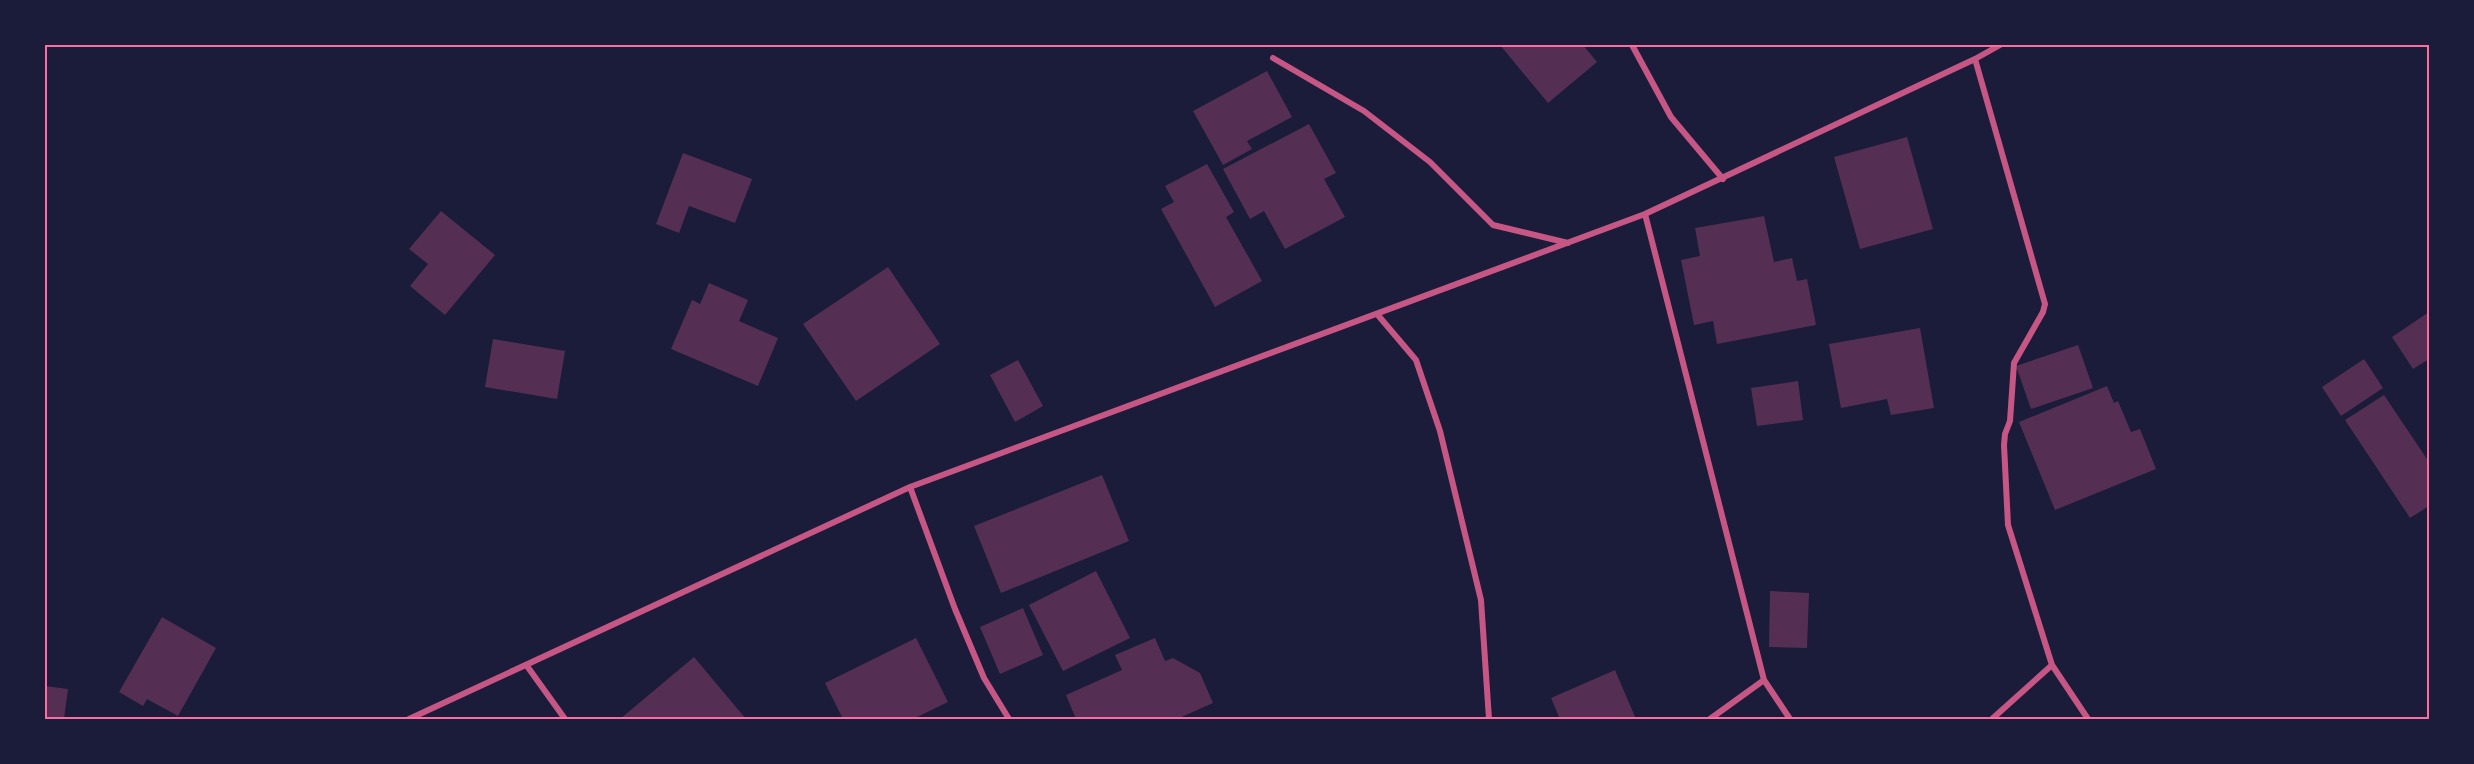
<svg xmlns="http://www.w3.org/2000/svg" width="2474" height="764" font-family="'IBM Plex Sans',sans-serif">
<rect width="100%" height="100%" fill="#1b1b3a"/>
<path fill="#542f53" d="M1500 45H1583L1597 62 1548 103Z
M1267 71 1292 117 1247 141 1252 149 1223 165 1193 111Z
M1309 124 1336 173 1324 179 1345 217 1285 249 1264 211 1250 219 1223 169Z
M1907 137 1933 229 1860 249 1834 157Z
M683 153 752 179 735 223 689 206 679 233 656 224Z
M1207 164 1234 212 1226 217 1262 281 1215 307 1161 209 1174 202 1165 186Z
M441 211 495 255 445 315 410 286 428 264 409 249Z
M1764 216 1774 262 1792 258 1797 281 1807 279 1816 325 1717 344 1713 321 1694 325 1681 260 1700 256 1695 228Z
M888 267 940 344 856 401 803 324Z
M709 283 748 300 739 321 778 338 758 386 671 349 692 300 700 304Z
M2429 312V359L2413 369 2392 337Z
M1920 328 1934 408 1891 415 1887 399 1841 408 1829 344Z
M493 339 565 351 557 399 485 387Z
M2078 345 2093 388 2031 409 2016 366Z
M2364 359 2383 388 2341 416 2322 387Z
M1018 360 1043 406 1015 422 990 375Z
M1798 381 1803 420 1757 426 1751 388Z
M2107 386 2114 403 2118 401 2131 432 2140 429 2156 469 2055 510 2019 422Z
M2384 395 2429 462V506L2410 518 2345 420Z
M1102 475 1129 541 1001 593 974 526Z
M1096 571 1130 638 1063 671 1029 605Z
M1770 591 1809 593 1807 648 1769 647Z
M1023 608 1043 655 1000 674 980 627Z
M162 617 216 648 178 716 147 699 143 706 119 692Z
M916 638 948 702 913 719H843L825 683Z
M1155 638 1165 661 1173 658 1200 673 1213 703 1177 719H1076L1066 695 1122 670 1115 655Z
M694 657 746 719H620Z
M1615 670 1636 719H1560L1551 698Z
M45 686 68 689 64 719H45Z"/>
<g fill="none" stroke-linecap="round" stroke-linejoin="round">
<path stroke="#c65784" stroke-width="6" d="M1632 45 1671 117 1723 179
M1273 58 1364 111 1430 162 1493 225 1568 243
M1975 59 2045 304 2043 312 2014 363 2010 421 2005 434 2004 445 2008 525 2052 665 1992 719
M1645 214 1764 680 1790 719
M1377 314 1416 360 1440 431 1481 600 1489 719
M910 487 955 609 984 678 1009 719
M2052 665 2088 719
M527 666 565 719
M409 719 910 487 1645 214 1975 59 2000 45
M1710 719 1764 680"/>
</g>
<rect width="2474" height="764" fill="none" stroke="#1b1b3a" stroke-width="93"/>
<rect x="46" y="46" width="2382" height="672" fill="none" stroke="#ff6b9d" stroke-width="2"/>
</svg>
